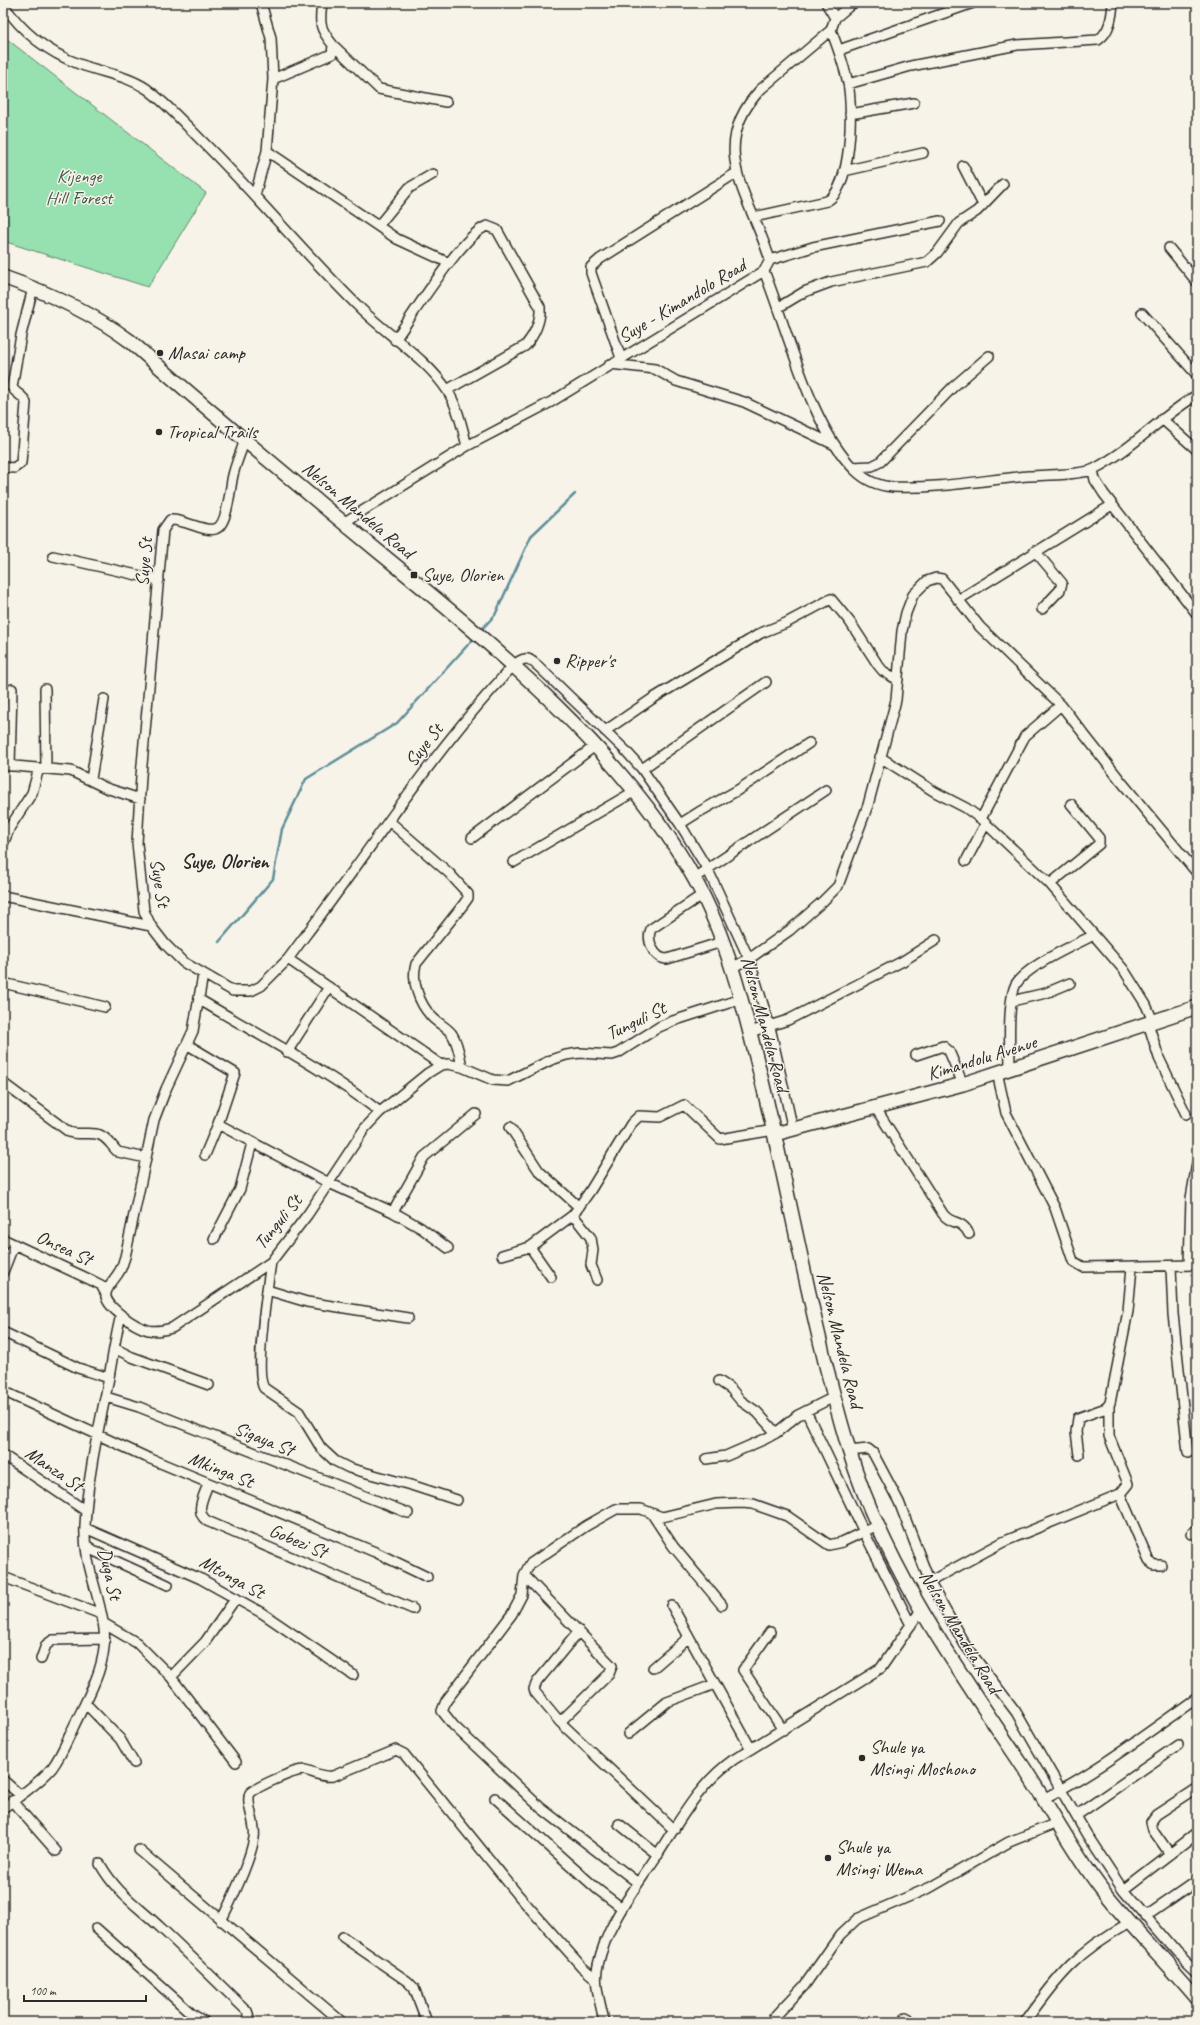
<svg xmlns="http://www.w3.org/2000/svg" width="1200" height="2025" font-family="Caveat,sans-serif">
<rect width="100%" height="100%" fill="#f7f3e8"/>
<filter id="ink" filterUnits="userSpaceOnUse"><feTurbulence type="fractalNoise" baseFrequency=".025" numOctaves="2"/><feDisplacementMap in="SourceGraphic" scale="8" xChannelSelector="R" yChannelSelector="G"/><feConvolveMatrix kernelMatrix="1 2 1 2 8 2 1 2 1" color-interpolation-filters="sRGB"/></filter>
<g filter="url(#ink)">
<path fill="#97e0af" stroke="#61866d" d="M3 36 206 193 148 287 3 241Z"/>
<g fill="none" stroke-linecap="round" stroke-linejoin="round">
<path stroke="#5f8d98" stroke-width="2.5" d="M480 631 495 615 531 536 575 494
M219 942 273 879 282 829 306 779 397 723 475 637"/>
<g stroke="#2b2b2b" stroke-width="12">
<path id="street" d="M3 4C22 32 47 52 79 64 103 73 126 75 147 89 166 103 183 122 200 139 255 193 304 253 359 307 386 334 426 358 447 390 458 407 462 427 467 446
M835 18 853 3
M333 45 379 89 446 102
M839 50 973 3
M273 79 332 54 333 45C320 29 319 24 322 3
M848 84 911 66 1017 45 1098 40C1110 32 1112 16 1113 3
M850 114 914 103
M267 151 397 239 449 263
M963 166 983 205
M844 171 923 153
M255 195 267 151 273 79 271 38 261 3
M754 217 827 201C852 188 853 108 848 83 844 65 838 48 831 30
M378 226 409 188 433 174
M1169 248 1197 282
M770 260 813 247 940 221
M764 271C788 330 810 426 855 470 865 480 879 486 893 487 938 489 984 480 1028 476 1044 475 1082 475 1094 469 1133 449 1160 417 1197 395
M779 307 804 292 831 282 927 262 937 253 959 223 977 211 1003 184
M1142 313 1197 375
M395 340C412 316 463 234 487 226L497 230 540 307C541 321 534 336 525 346L447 390
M621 358 591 273V267L600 259 736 173
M610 364 655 369 676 381 744 402 835 445
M1162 419 1197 450
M245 440C241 451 236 463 233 475 230 487 228 526 215 529 202 532 185 519 170 520L163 530 141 776 137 843 144 911 151 926 165 944 183 962 233 991H251L261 986 288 959 305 936C368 853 424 765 494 687 501 680 515 660 525 659 530 658 534 663 538 666L625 750 642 769 680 824 708 870 749 959 770 1027 793 1130
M3 467 14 468 21 463 26 403C24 395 15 394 12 387L21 335 33 288
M852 467 872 466 880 462 953 387 989 356
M1093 470 1095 480 1104 494 1197 614
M343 523 467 446 551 402 764 271 770 260C751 197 705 148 761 89L831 30 835 18 826 3
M1035 551 1062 583 1060 590 1042 609
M53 556 159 580
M958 600 1112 505
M45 689 46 768
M605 731 652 699 761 633 786 623 831 599 850 622 878 665 883 671 898 680
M880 757 935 792 966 808 981 819 1050 884 1124 970 1146 1005 1153 1021
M3 765 71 771 106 788 140 799
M10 766 12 689
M642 769 766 682
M91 779 104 699
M981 819 1025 736 1061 705
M389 821 449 873 468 894V898L463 905 416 964C411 981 419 1003 431 1016 437 1023 447 1027 452 1034 458 1043 460 1057 462 1067
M680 824 699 812 738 790 809 743
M472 838 595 746
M3 844 10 827 32 793 39 768
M966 861 986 823
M514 862 635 791
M694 878 826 790
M1050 884 1099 844V838L1071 804
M702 895 651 929C646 940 654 959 667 959L722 942
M3 896 151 926
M288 959 441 1065
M731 968 749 959 790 930 822 902 838 886 868 805 891 719 896 700 902 631 906 613 913 595 927 581 936 578 942 579 946 584 980 627 1061 705 1120 780 1197 873
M203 975 193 1031 166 1089 154 1120 125 1257C123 1262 122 1268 119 1272 115 1279 108 1285 106 1293 103 1306 136 1327 148 1330 156 1332 164 1330 172 1328L271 1262 308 1214 365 1128 380 1112 428 1073 441 1065 448 1064 462 1067 493 1080 508 1081 551 1060 566 1055 580 1053 612 1055 618 1053 659 1027 673 1021 741 999
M3 983 105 1007
M200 1000C260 1036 325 1069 380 1112
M1012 1001 1046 993 1070 983
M1148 1023 1159 1058 1186 1114
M750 1032 788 1020 903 961 936 940
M188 1045 235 1073 218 1124 205 1155
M287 1052 329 987
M916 1055 943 1046 949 1051 963 1084
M1010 1070C1010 1050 1007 1000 1016 984 1027 966 1074 945 1094 935
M997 1072 1006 1113 1055 1208 1073 1261 1083 1267 1197 1265
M3 1083 69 1132C79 1136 91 1131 100 1135 109 1139 112 1147 118 1152L146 1158
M875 1107 943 1214C952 1226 961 1218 969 1234
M218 1124 329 1183 393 1212 421 1228 448 1248
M510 1127 539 1171 579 1207
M393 1212 424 1157 476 1114
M573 1215 591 1238 593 1250 591 1265 597 1280
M3 1239 93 1281 101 1285 106 1294
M214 1239 240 1189 252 1143
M530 1247 551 1277
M502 1255 530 1247 573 1215 590 1191 631 1124 639 1116 660 1117 684 1105 720 1139 774 1130
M271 1262C268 1283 254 1373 264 1388L299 1412 321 1448 335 1461 349 1468 414 1486 457 1500
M1189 1265 1191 1198 1197 1163
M1171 1267 1173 1314 1188 1453
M3 1272 14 1244
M267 1290 307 1302 408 1318
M3 1332 78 1368 109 1378
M114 1348 132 1357 209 1385
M719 1381 731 1389 741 1401 757 1412 776 1433
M3 1391 146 1457 375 1552 427 1577
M106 1397 139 1407 408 1513
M806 1411 864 1532 911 1625
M849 1451 868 1449 873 1453 899 1502 931 1585 965 1645 1016 1712 1087 1835 1123 1890 1176 1952 1197 1972
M3 1455 86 1511
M1079 1455 1076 1432 1078 1418 1106 1408 1110 1403 1128 1311 1132 1267
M706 1459 726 1456 765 1439 776 1433 798 1415 834 1397
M208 1484C204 1496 194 1512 207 1521L413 1609
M1120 1494 1149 1561 1154 1565H1161
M652 1514 673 1546 722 1605
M85 1528 201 1579 262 1613 353 1675
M1191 1534 1197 1529
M86 1545 96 1552 168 1585
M524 1575 612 1666 609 1674 560 1722
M3 1577 101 1614
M929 1582 1003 1542 1120 1494 1128 1484 1127 1481 1109 1436V1405
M672 1606 751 1749
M103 1623 137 1643 171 1677 236 1762
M579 1631 537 1682 534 1689 535 1692 560 1722 674 1830
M770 1632 743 1670 783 1730
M41 1659 46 1645 53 1640 104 1639
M653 1668 689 1637
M171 1677 205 1642 236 1598
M85 1703 120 1739 134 1763
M628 1734 667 1702 715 1684
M3 1780 20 1795
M495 1798 597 1889 622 1908
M1043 1799C1098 1771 1147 1733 1197 1698
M12 1801 56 1851
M3 1808C19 1797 39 1783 52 1768 61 1756 67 1741 73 1728 88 1696 108 1665 104 1629 100 1594 83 1562 85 1526 87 1483 96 1440 105 1398 111 1370 114 1342 121 1315
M1077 1815 1178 1745
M619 1824 658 1855
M139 1850 342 2022
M1170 1854 1153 1830 1151 1822 1156 1815 1197 1788
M100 1864C117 1894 137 1905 161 1928 190 1955 218 1983 247 2011L249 2017 246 2022
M638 1883 541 1808 454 1726 442 1711 446 1701 512 1614 522 1595 524 1575 530 1564 586 1526 616 1509H641L662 1517 716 1504 742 1503 753 1504 787 1516 829 1545 842 1542 878 1525
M1123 1890 1197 1833
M1145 1917 1197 1881
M221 1921C232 1899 250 1862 254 1838 257 1824 245 1804 250 1793 257 1787 295 1769 305 1770 314 1772 323 1778 333 1776L396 1750 404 1754 519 1896 582 1967 596 1979
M96 1928 192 2014 205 2022
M343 1937 407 1981 414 1988 427 2022
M906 2017 911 2022
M604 2022C601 2003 593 1985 598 1965 607 1923 635 1889 658 1854 680 1820 699 1784 733 1760L881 1668 921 1610
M770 2022 804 1986 840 1935 857 1919 931 1887 1009 1842 1057 1823
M1025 2022C1058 1975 1078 1951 1129 1923"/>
</g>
<g stroke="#2b2b2b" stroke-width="16">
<path id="secondary" d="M3 277C49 293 91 312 130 341 211 413 295 483 379 552 490 643 626 753 695 880 728 940 744 1008 760 1073 791 1199 812 1327 849 1450 884 1565 954 1664 1020 1762 1049 1805 1071 1850 1103 1891 1132 1928 1166 1961 1197 1998
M775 1134 963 1084 1197 1007"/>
</g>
<use href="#street" stroke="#f7f3e8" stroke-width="9"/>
<use href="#secondary" stroke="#f7f3e8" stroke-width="13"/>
</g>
</g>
<g fill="#2b2b2b" stroke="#f7f3e8" stroke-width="1.5">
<circle cx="160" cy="353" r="4"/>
<circle cx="159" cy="432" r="4"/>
<rect x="410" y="571" width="8" height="8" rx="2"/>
<circle cx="557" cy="661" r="4"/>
<circle cx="862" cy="1758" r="4"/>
<circle cx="828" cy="1858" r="4"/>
</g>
<g text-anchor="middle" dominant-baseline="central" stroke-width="3" stroke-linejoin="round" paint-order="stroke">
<g font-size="19" fill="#46584c" stroke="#f7f3e8">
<text x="79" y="176">Kijenge<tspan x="79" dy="22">Hill Forest</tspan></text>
</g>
<g font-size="19" fill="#2b2b2b" stroke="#f7f3e8">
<text transform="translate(682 301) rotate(-31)">Suye - Kimandolo Road</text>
<text transform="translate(358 510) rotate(40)">Nelson Mandela Road</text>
<text transform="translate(144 562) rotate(-85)">Suye St</text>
<text transform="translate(424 745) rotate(-52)">Suye St</text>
<text transform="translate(160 883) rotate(81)">Suye St</text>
<text transform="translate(636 1021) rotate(-26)">Tunguli St</text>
<text transform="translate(765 1024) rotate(75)">Nelson Mandela Road</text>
<text transform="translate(982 1058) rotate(-17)">Kimandolu Avenue</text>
<text transform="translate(278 1222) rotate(-51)">Tunguli St</text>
<text transform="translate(64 1248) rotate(25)">Onsea St</text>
<text transform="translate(840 1340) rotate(76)">Nelson Mandela Road</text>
<text transform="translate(264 1439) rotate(22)">Sigaya St</text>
<text transform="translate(54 1469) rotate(34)">Manza St</text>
<text transform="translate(221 1470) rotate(22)">Mkinga St</text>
<text transform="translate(298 1541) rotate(23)">Gobezi St</text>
<text transform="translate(110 1574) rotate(77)">Duga St</text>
<text transform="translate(232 1577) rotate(29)">Mtonga St</text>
<text transform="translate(960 1632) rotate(59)">Nelson Mandela Road</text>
</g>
<g font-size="19" fill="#2b2b2b" stroke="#f7f3e8" text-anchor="start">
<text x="168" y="353">Masai camp</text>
<text x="167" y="432">Tropical Trails</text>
<text x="422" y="575">Suye, Olorien</text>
<text x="565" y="661">Ripper's</text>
<text x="870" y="1747">Shule ya<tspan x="870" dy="22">Msingi Moshono</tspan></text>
<text x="836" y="1847">Shule ya<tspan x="836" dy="22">Msingi Wema</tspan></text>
</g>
<g font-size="20" font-weight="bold" fill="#2b2b2b" stroke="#f7f3e8">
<text x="225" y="861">Suye, Olorien</text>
</g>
</g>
<rect width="1200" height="2025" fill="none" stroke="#f7f3e8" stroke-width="16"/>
<rect x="8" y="8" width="1184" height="2009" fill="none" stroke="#2b2b2b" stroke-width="1.5" filter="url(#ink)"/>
<path d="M24 1995v6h122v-6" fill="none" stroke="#2b2b2b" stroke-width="2"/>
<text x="30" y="1995" font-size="12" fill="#2b2b2b" stroke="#f7f3e8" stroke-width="3" paint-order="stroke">100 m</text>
</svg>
